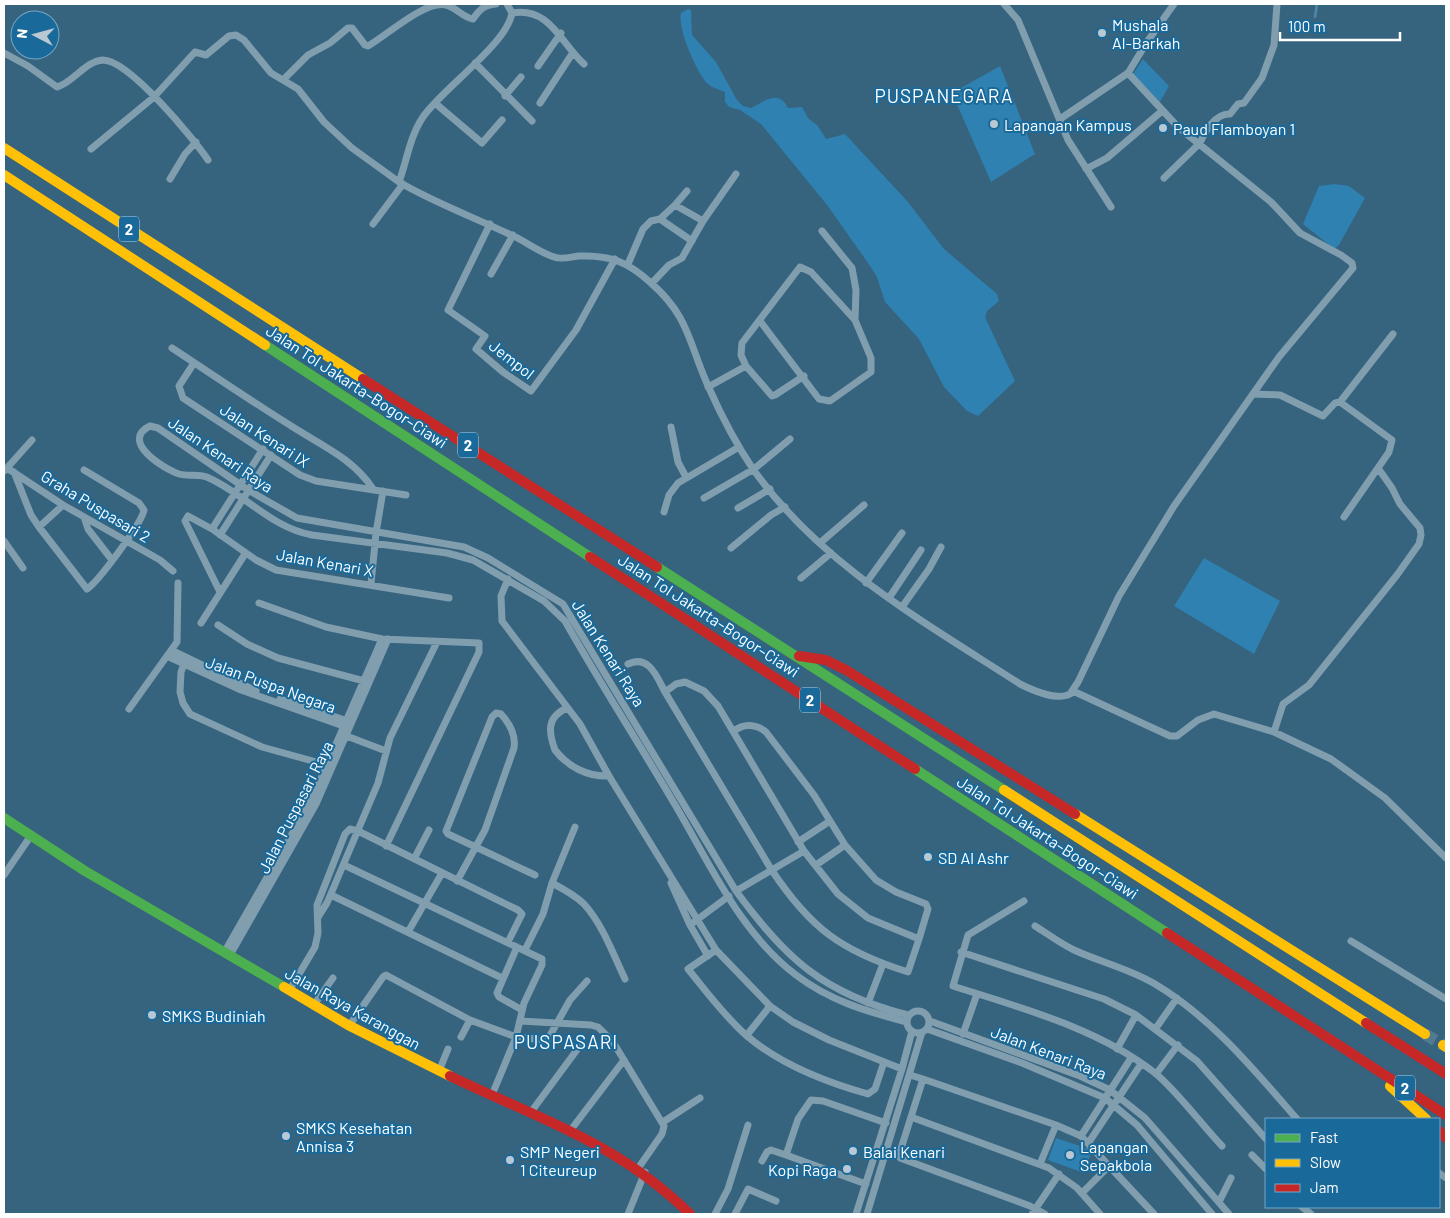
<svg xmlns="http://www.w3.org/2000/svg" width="1450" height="1218" font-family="Barlow,sans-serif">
<rect width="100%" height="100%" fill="#36637e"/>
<path fill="#2e81b0" d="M688 9 691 10 692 35 716 62 737 100 743 106 751 108C765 101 779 89 788 108L802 107 808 118 818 126 826 139 845 134 908 202 944 249 997 294 999 301 987 311 985 317 1015 381 978 416 967 411 944 387 919 339 885 302 877 277 868 263 827 205 761 124 740 110 729 107 725 102V92C718 89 709 87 705 81 695 68 677 27 681 13Z
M1143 59 1169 86 1160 102 1133 74Z
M1000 66 1035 154 991 182 952 93Z
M1334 184 1349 186 1365 198 1339 245 1334 249 1303 224 1319 186Z
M1204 558 1280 601 1254 654 1174 606Z
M1056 1138 1092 1150 1084 1173 1048 1160Z"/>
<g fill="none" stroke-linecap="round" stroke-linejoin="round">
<path stroke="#5287a8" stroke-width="2.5" d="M1315 17 1317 4"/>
<path stroke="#547a91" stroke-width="12" stroke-dasharray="12 6" stroke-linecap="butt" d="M1425 1034 1443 1045"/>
<path stroke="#819eaf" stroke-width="7" d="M507 4 512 13C507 44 442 89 423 117 410 136 407 160 399 182 433 202 473 217 509 234 524 240 538 252 554 257 561 260 571 257 579 256 611 255 628 262 651 283 690 317 689 345 709 388 721 415 736 444 753 469 820 564 924 622 1020 684 1032 690 1057 701 1070 694L1078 682 1119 596 1174 506 1279 357 1353 268 1352 263 1341 255 1300 233 1271 202 1178 127 1128 73
M1004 4 1018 20 1068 140 1111 207
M512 13C550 6 561 44 584 64
M4 53 28 66 57 87C73 83 85 61 103 60 129 60 194 139 208 160
M475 63 532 121
M538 66 561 33
M283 80 308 55 330 43 348 28H352L365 45 368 46C386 36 425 0 446 5 456 7 462 17 473 19 480 9 484 5 496 4
M505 96 521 77
M435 103 482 143 502 120
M540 103 572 54
M1060 119 1128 73 1147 42 1174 4
M91 149 154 97 195 52 206 55 229 36 236 35 244 40 271 73 298 89 324 122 352 148 399 182
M1086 169 1107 158 1162 111
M1164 178 1200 143C1205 131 1216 113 1230 114L1238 104 1244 103 1262 78 1274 45 1277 4
M170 179 185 154 196 142
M675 205 687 191
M660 219 692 241
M373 224 403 184
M490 224 448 310 485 336 476 349 503 372 531 391 576 330 615 259
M628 264 643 229 651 221 660 219 675 205 703 221 736 174
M491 274 513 235
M652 283 669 265 682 258 703 221
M760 321 819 399 830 401 871 372V358L855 320 856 290 852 268 822 231
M172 348C213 375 254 403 296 429 325 447 354 460 373 489
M194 363 179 386 183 398 300 475 316 481 406 495
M746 366 772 396 775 395 804 376
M708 387 746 366 741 355 742 343 800 267 811 272 855 320
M1254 394 1280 395 1323 416 1335 403 1340 402 1392 440 1389 452 1344 517
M1340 402 1393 334
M671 427 678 462 686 477
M7 468 32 440
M4 471 7 468 63 505 160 560 173 571
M14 472 31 515 39 527 87 589C98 582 142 523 144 510L139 503 84 470
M704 498 754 469 790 439
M738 508 770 489
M664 512 669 495 678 483 739 447
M84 517 88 529 112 560
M39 527 63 505
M212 529 263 449
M220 535 271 455
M4 541 23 568
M820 543 864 505
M731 548 771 515 785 507
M801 578 831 553
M508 579 501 596 502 621 580 724 609 776 716 950 770 1006 793 1022 829 1040 902 1069
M866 583 902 533
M371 584 376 533 383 491
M220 592 185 521 188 516 212 529 256 560 276 570 449 598
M889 598 921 550
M259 603 326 627 382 639 479 643V652L386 846
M902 607 929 569 941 547
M201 623 245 554
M218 625 247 644 278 658 368 682
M173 651 256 691
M169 657 241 690 349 728
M186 659 181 672 180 692 183 703 190 714 262 747 331 766
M628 664C649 654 657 677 665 692L771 869C810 928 841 951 908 972L919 939 868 918 838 894 804 851 718 706 704 691 685 682 676 684 665 692
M1073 691 1170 736H1177L1198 720 1214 714 1274 732 1331 759 1385 798 1446 858
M280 699 351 722
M567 708C547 717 548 731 555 750 568 767 588 777 609 776
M129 709 177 642 178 583
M734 731C744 723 756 724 766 732L814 795 845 845 876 880 896 892 926 904 928 909 919 939
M1274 732 1283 704 1309 685 1397 575 1419 544 1421 535 1420 528 1400 504 1392 488 1378 468
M344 735 386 751
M798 842 830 821
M414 859 429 830
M344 865 542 959V965L524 1003 516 1037 492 1095
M816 865 845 845
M4 875 30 837
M457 881 485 830 514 748C516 735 510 724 501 714L496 713 492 717 446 831 448 834 535 875
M552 883C563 889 575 895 584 904 603 925 613 954 625 979
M671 883 690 925 708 956
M736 891 804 851
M331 895 502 978
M1024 901 968 935 953 986C1021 1008 1098 1028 1155 1073 1176 1090 1202 1125 1222 1146
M318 917 327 903 378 783 390 738 437 642
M690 925 729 896
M1035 926C1048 934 1061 944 1074 950 1100 962 1130 969 1155 984 1212 1018 1254 1070 1297 1119
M408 932 442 873
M1351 941 1446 999
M517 947 497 993 499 997 522 1010
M525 950 543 914 552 883 575 827
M716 950 688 969C706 991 725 1017 747 1036 781 1065 825 1082 868 1094L875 1089 884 1062
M225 951 312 799 382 639
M961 952 1104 999 1136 1015 1197 1061 1266 1139
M230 955 316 804 388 639
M289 991 315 947 318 933 317 905 345 834 350 829 358 831 518 910 522 914 508 942
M868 1003 883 964
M313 1006 333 978
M907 1022a11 11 0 1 1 22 0a11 11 0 1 1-22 0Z
M520 1021 591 1025 598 1027 613 1042 664 1126 662 1134 639 1167
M930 1021 1080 1076 1110 1090 1145 1118 1229 1214
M906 1022C866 1011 830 1001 796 975 740 933 709 862 674 803 638 742 600 683 565 621L544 601 473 560 447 553 312 535C272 528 246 495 209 478 199 473 189 477 179 474 164 469 119 441 150 426L158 428 248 490 297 518 464 547 488 558 563 604 736 891C786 959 824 994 908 1015
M349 1026 383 977 386 975 470 1020 516 1037 544 1040 548 1039 570 1000 587 981
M1156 1028 1177 998
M927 1029 1022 1063 1105 1098 1137 1125 1212 1214
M963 1034 977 994
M747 1035 770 1006
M461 1037 470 1020
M1117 1049 1136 1015
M439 1071 448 1049
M1156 1074 1178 1045
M910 1075 923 1079 899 1155 900 1158 1030 1206 1045 1214
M923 1079 1056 1125 1081 1136 1154 1214
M531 1112 582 1043
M911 1117 1049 1168 1077 1188 1100 1214
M663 1122 700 1098
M570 1131 624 1060
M1081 1136 1131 1058
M1089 1142 1141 1064
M1252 1155 1266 1169
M762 1161 767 1152 771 1150 786 1155
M1040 1164 1056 1125
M1439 1173 1446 1178
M866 1184 786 1155 798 1119 811 1100 823 1101 886 1123
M1082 1193 1110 1165
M1219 1202 1231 1178
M1302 1207 1311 1214
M628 1214 645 1172
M715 1214 728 1189 748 1125
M735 1214 748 1189 776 1201
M856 1214 902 1069 912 1031
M867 1214 922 1032
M1032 1214 1059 1174"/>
<path stroke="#4caf50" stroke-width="10" d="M265 345 590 557
M657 567 1004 790
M915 769 1167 933
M4 818 85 871 284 987"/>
<path stroke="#ffc107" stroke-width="10" d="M4 148 363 379
M4 175 265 345
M1004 790 1366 1023
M1075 814 1425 1034
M284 987 348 1025 450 1076
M1443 1045 1446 1047
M1390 1086 1426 1119"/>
<path stroke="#c62828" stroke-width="10" d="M363 379 657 567
M590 557 915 769
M799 656 826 660 846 670 1075 814
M1167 933 1446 1115
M1366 1023 1446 1074
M450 1076C539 1119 617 1142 690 1214
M1439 1131 1446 1138"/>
</g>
<g fill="#b9c8d2" stroke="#196a9b" stroke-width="2">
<circle cx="1102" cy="33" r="5"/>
<circle cx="994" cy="124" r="5"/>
<circle cx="1163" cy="128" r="5"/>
<circle cx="928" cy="857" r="5"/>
<circle cx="152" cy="1015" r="5"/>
<circle cx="286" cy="1136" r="5"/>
<circle cx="853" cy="1151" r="5"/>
<circle cx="1070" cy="1155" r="5"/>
<circle cx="510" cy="1160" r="5"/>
<circle cx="847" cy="1169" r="5"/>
</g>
<g text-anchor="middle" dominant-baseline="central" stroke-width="4" stroke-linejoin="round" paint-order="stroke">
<g fill="#196a9b" stroke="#bad2e1" stroke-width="1">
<rect x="119" y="216.5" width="20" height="25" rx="4"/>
<rect x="458" y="432.5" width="20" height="25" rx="4"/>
<rect x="800" y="687.5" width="20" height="25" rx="4"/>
<rect x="1395" y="1075.5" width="20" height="25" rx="4"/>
</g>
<g font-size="15" font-weight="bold" fill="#fff">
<text x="129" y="229">2</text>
<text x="468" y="445">2</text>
<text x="810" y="700">2</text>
<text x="1405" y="1088">2</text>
</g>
<g font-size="16" fill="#fff" stroke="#196a9b" text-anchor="start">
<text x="1112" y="24">Mushala<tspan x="1112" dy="18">Al-Barkah</tspan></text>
<text x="1004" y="124">Lapangan Kampus</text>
<text x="1173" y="128">Paud Flamboyan 1</text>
<text x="938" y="857">SD Al Ashr</text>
<text x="162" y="1015">SMKS Budiniah</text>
<text x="296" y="1127">SMKS Kesehatan<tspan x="296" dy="18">Annisa 3</tspan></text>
<text x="1080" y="1146">Lapangan<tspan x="1080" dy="18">Sepakbola</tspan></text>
<text x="520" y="1151">SMP Negeri<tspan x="520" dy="18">1 Citeureup</tspan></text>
<text x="863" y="1151">Balai Kenari</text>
<text x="837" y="1169" text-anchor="end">Kopi Raga</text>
</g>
<g font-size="16" fill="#fff" stroke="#196a9b">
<text transform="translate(512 359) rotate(38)">Jempol</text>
<text transform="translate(357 386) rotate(33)">Jalan Tol Jakarta–Bogor–Ciawi</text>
<text transform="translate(265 435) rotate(33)">Jalan Kenari IX</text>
<text transform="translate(221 454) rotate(34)">Jalan Kenari Raya</text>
<text transform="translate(96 506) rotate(31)">Graha Puspasari 2</text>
<text transform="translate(325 562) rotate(10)">Jalan Kenari X</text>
<text transform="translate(709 615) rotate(33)">Jalan Tol Jakarta–Bogor–Ciawi</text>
<text transform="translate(609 653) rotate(58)">Jalan Kenari Raya</text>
<text transform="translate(271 684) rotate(20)">Jalan Puspa Negara</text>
<text transform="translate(295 807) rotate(-63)">Jalan Puspasari Raya</text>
<text transform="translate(1048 837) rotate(33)">Jalan Tol Jakarta–Bogor–Ciawi</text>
<text transform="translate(353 1008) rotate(29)">Jalan Raya Karanggan</text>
<text transform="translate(1049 1052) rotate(21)">Jalan Kenari Raya</text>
</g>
<g font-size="19" letter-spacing="1" fill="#fff" stroke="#196a9b">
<text x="944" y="95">PUSPANEGARA</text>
<text x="566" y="1041">PUSPASARI</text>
</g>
</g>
<rect width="1450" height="1218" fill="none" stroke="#ffffff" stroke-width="10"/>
<rect x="1265" y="1118" width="175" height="90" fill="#196a9b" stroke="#75a6c3"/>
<rect x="1275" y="1134" width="25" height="8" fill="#4caf50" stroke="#75a6c3"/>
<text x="1310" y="1143" font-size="15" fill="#ffffff">Fast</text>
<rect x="1275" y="1159" width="25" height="8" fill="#ffc107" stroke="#75a6c3"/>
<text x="1310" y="1168" font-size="15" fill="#ffffff">Slow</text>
<rect x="1275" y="1184" width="25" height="8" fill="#c62828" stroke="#75a6c3"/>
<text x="1310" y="1193" font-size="15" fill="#ffffff">Jam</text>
<g transform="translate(35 35) rotate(276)"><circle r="24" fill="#196a9b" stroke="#75a6c3"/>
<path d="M0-4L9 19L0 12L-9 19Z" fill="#b9c8d2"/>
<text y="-8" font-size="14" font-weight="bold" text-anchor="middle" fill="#ffffff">N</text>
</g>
<path d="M1280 32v8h120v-8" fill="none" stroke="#ffffff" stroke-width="2.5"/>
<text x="1288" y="32" font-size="15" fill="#ffffff" stroke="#196a9b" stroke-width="4" paint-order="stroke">100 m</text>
</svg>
